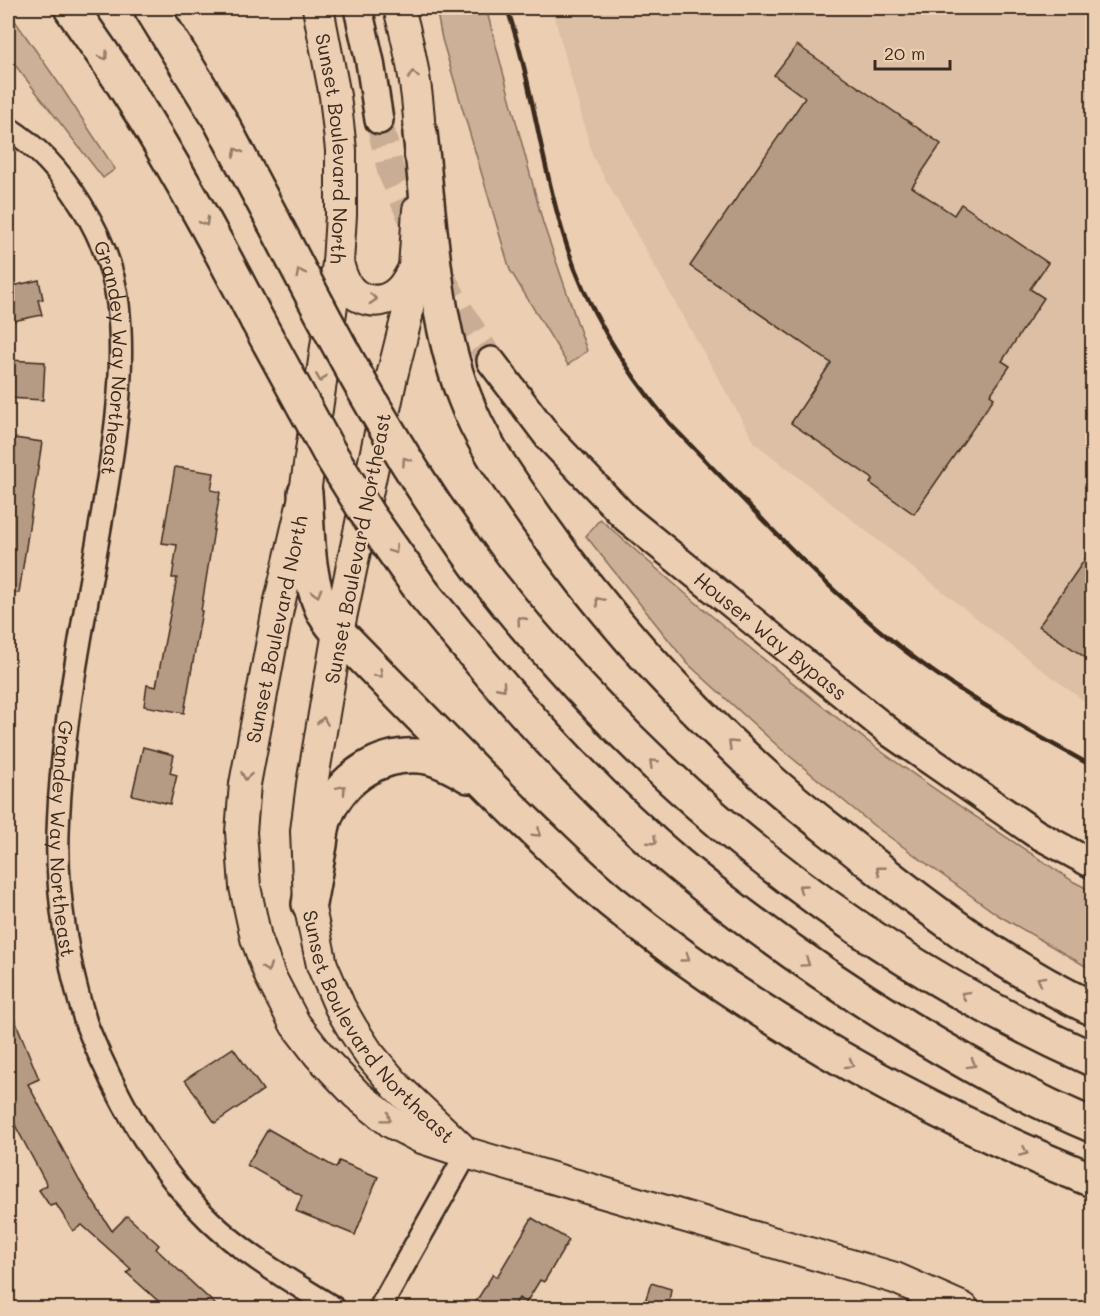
<svg xmlns="http://www.w3.org/2000/svg" width="1100" height="1316" font-family="Mali,sans-serif">
<rect width="100%" height="100%" fill="#ecceb2"/>
<filter id="ink" filterUnits="userSpaceOnUse"><feTurbulence type="fractalNoise" baseFrequency=".0167" numOctaves="2"/><feDisplacementMap in="SourceGraphic" scale="12" xChannelSelector="R" yChannelSelector="G"/><feConvolveMatrix kernelMatrix="1 2 1 2 8 2 1 2 1" color-interpolation-filters="sRGB"/></filter>
<g filter="url(#ink)">
<path fill="#dcbfa4" d="M552 8H1092V707L1032 662 755 443 593 157Z"/>
<path fill="#ccb097" stroke="#846d5a" stroke-width="1.5" d="M436 8H486L543 223 587 351 568 365 510 270 442 39Z
M8 11 62 88 115 169 103 178 8 56Z
M600 519C689 598 779 675 874 746 939 794 1007 837 1074 882L1092 891V970L998 915 873 825 780 748 687 663 586 536Z"/>
<path fill="#b59b84" stroke="#3b2a1e" stroke-width="1.5" d="M797 45 941 144 912 187 954 215 961 204 1048 263 1030 289 1044 298 1002 361 1010 366 990 395 994 398 914 514 870 483 873 479 791 423 831 363 690 266 805 98 774 75Z
M39 280 43 299 38 300 42 315 8 322V287Z
M8 360 45 362 43 400 8 398Z
M14 438 42 442 19 593H8V488Z
M175 467 214 473 211 490 220 492 201 611H202L184 713 144 706 147 685 156 687 177 578H172L177 545 162 543Z
M1092 549V662L1039 626Z
M143 747 174 755 170 773 177 775 170 804 132 795Z
M8 1003 39 1079 28 1084 79 1180 112 1231 127 1216 159 1245 156 1249 219 1308H166L127 1273 131 1269 82 1225 73 1231 56 1204 50 1206 39 1190 47 1185 8 1112Z
M233 1048 263 1090 215 1123 185 1080Z
M268 1129 336 1168 339 1161 378 1177 355 1235 296 1211 302 1196 247 1165Z
M532 1218 569 1240 544 1282 540 1280 526 1303 519 1298 512 1308H472L493 1274 497 1277Z
M651 1283 671 1289 668 1308H643Z"/>
<g fill="none" stroke-linecap="round" stroke-linejoin="round">
<path stroke="#c9ad94" stroke-width="27" stroke-dasharray="27 14" stroke-linecap="butt" d="M379 120 391 172 419 235
M440 274 463 316 491 361"/>
<g stroke="#3b2a1e" stroke-width="26">
<g id="minor">
<path id="s1" d="M8 128C64 163 110 238 118 304 126 375 114 446 102 516 84 621 61 726 58 833 56 893 68 966 86 1023 90 1034 95 1044 99 1054 126 1114 162 1175 209 1220 246 1256 291 1281 334 1308"/>
<path d="M380 1308 467 1153"/>
</g>
</g>
<g stroke="#3b2a1e" stroke-width="32">
<g id="tertiary">
<path d="M358 8 370 62 379 120"/>
<path id="s2" d="M491 361 550 439 626 518 892 734 1035 833 1092 864"/>
</g>
</g>
<g stroke="#3b2a1e" stroke-width="34">
<g id="secondary">
<path id="s3" d="M318 8 335 96 341 150V215L338 263 305 493 278 609 245 784 241 832 245 887 256 938 270 976 295 1024 319 1055 356 1094 392 1123 419 1137 467 1153 895 1278 963 1308"/>
<path d="M399 8C412 55 421 107 420 156"/>
<path id="s4" d="M418 210 414 268 407 316 392 376 338 632 312 784 306 831 309 904 322 965 340 1007 352 1028 369 1054 397 1087 460 1147"/>
<path d="M338 263C340 270 342 278 346 284 356 301 379 306 395 294 404 288 409 277 414 268"/>
</g>
</g>
<g stroke="#3b2a1e" stroke-width="38">
<path id="motorway" d="M71 8C88 33 106 58 123 84 172 160 215 239 257 320
M151 8 220 120 274 222
M420 133C430 218 433 316 464 396 481 442 510 481 538 521 604 615 681 700 766 777 797 805 832 831 865 858 934 913 1011 971 1092 1008
M305 493C308 531 306 573 322 609 325 617 332 625 338 632 401 696 463 761 528 824 555 850 582 877 611 901 755 1019 920 1110 1092 1180
M438 510C455 533 470 557 488 580 649 785 854 952 1092 1059
M424 594C502 689 584 785 679 865 751 925 828 979 908 1028 967 1064 1029 1099 1092 1125
M309 904C313 884 316 865 320 845 321 836 322 826 325 818 341 777 382 750 427 757 442 760 456 768 469 776"/>
</g>
<use href="#minor" stroke="#ecceb2" stroke-width="21"/>
<use href="#tertiary" stroke="#ecceb2" stroke-width="27"/>
<use href="#secondary" stroke="#ecceb2" stroke-width="30"/>
<use href="#motorway" stroke="#ecceb2" stroke-width="33"/>
<path stroke="#3b2a1e" stroke-width="4.5" d="M507 8C533 84 541 166 566 243 587 311 625 370 670 424 752 507 830 597 924 665 977 704 1036 734 1092 766"/>
<g stroke="#3b2a1e" stroke-width="38" stroke-linecap="butt">
<path id="motorway-bridge" d="M274 222C325 321 376 418 438 510
M257 320 329 452 368 515 424 594"/>
</g>
<use href="#motorway-bridge" stroke="#ecceb2" stroke-width="33"/>
</g>
<defs><path id="oneway-chevron" d="M-2-3.5L2.5 0L-2 3.5" fill="none" stroke-width="1.6" stroke-linecap="round" stroke-linejoin="round" transform="scale(1.5)"/></defs>
<g stroke="#947c68">
<use href="#oneway-chevron" transform="translate(104 56) rotate(56)"/>
<use href="#oneway-chevron" transform="translate(413 75) rotate(-98)"/>
<use href="#oneway-chevron" transform="translate(237 152) rotate(-118)"/>
<use href="#oneway-chevron" transform="translate(205 222) rotate(60)"/>
<use href="#oneway-chevron" transform="translate(300 273) rotate(-117)"/>
<use href="#oneway-chevron" transform="translate(373 299) rotate(3)"/>
<use href="#oneway-chevron" transform="translate(321 378) rotate(98)"/>
<use href="#oneway-chevron" transform="translate(406 461) rotate(-124)"/>
<use href="#oneway-chevron" transform="translate(394 550) rotate(55)"/>
<use href="#oneway-chevron" transform="translate(317 593) rotate(74)"/>
<use href="#oneway-chevron" transform="translate(599 601) rotate(-131)"/>
<use href="#oneway-chevron" transform="translate(521 620) rotate(-129)"/>
<use href="#oneway-chevron" transform="translate(379 674) rotate(45)"/>
<use href="#oneway-chevron" transform="translate(502 687) rotate(48)"/>
<use href="#oneway-chevron" transform="translate(323 721) rotate(-81)"/>
<use href="#oneway-chevron" transform="translate(732 744) rotate(-136)"/>
<use href="#oneway-chevron" transform="translate(653 763) rotate(-136)"/>
<use href="#oneway-chevron" transform="translate(246 776) rotate(100)"/>
<use href="#oneway-chevron" transform="translate(342 789) rotate(-49)"/>
<use href="#oneway-chevron" transform="translate(537 833) rotate(44)"/>
<use href="#oneway-chevron" transform="translate(653 841) rotate(43)"/>
<use href="#oneway-chevron" transform="translate(880 870) rotate(-141)"/>
<use href="#oneway-chevron" transform="translate(802 888) rotate(-144)"/>
<use href="#oneway-chevron" transform="translate(686 958) rotate(36)"/>
<use href="#oneway-chevron" transform="translate(806 963) rotate(35)"/>
<use href="#oneway-chevron" transform="translate(267 968) rotate(70)"/>
<use href="#oneway-chevron" transform="translate(1041 980) rotate(-151)"/>
<use href="#oneway-chevron" transform="translate(965 995) rotate(-150)"/>
<use href="#oneway-chevron" transform="translate(850 1064) rotate(29)"/>
<use href="#oneway-chevron" transform="translate(972 1064) rotate(29)"/>
<use href="#oneway-chevron" transform="translate(387 1118) rotate(37)"/>
<use href="#oneway-chevron" transform="translate(1024 1152) rotate(24)"/>
</g>
</g>
<g text-anchor="middle" dominant-baseline="central" stroke-width="4.5" stroke-linejoin="round" paint-order="stroke">
<g font-size="20" fill="#3b2a1e" stroke="#ecceb2">
<text stroke="none"><textPath href="#s3" startOffset="142">Sunset Boulevard North</textPath></text>
<text stroke="none"><textPath href="#s1" startOffset="267">Grandey Way Northeast</textPath></text>
<text transform="translate(357 548) rotate(-79)">Sunset Boulevard Northeast</text>
<text transform="translate(276 629) rotate(-78)">Sunset Boulevard North</text>
<text stroke="none"><textPath href="#s2" startOffset="394">Houser Way Bypass</textPath></text>
<text stroke="none"><textPath href="#s1" startOffset="753">Grandey Way Northeast</textPath></text>
<text stroke="none"><textPath href="#s4" startOffset="849">Sunset Boulevard Northeast</textPath></text>
</g>
</g>
<rect width="1100" height="1316" fill="none" stroke="#ecceb2" stroke-width="30"/>
<rect x="15" y="15" width="1070" height="1286" fill="none" stroke="#3b2a1e" stroke-width="2" filter="url(#ink)"/>
<path d="M875 60v9h75v-9" fill="none" stroke="#3b2a1e" stroke-width="3"/>
<text x="884" y="60" font-size="18" fill="#3b2a1e" stroke="#ecceb2" stroke-width="4.5" paint-order="stroke">20 m</text>
</svg>
